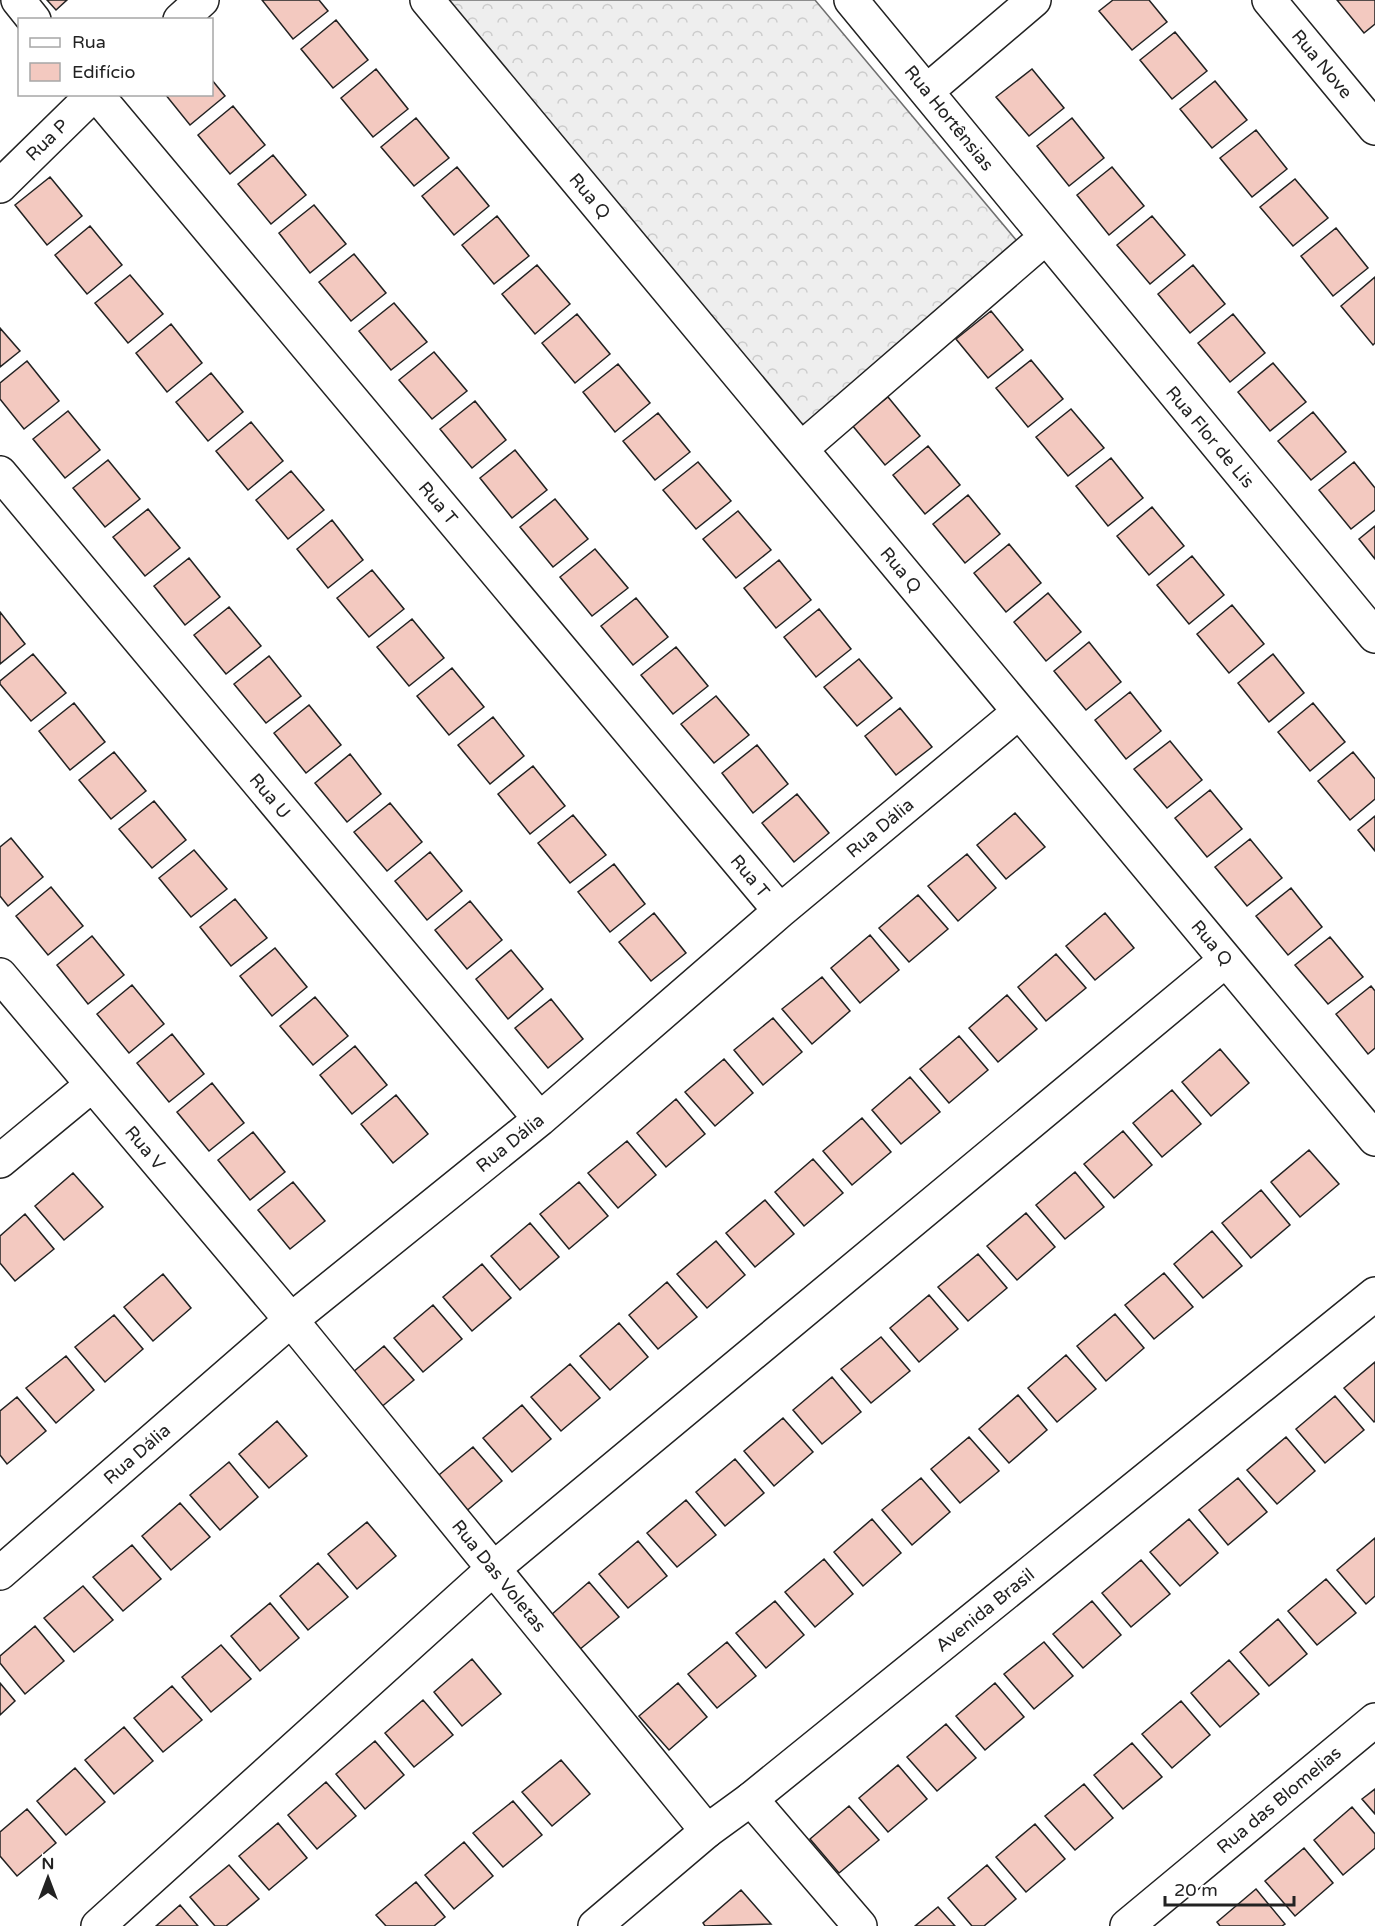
<svg xmlns="http://www.w3.org/2000/svg" width="1375" height="1926" font-family="'Varela Round',sans-serif">
<defs>
<pattern id="forest-crowns" width="20" height="18" patternUnits="userSpaceOnUse" patternTransform="scale(1.5)"><rect width="20" height="18" fill="#eee"/><path d="M2 6a3 3 0 1 1 6 0M12 15a3 3 0 1 1 6 0" fill="none" stroke="#ccc"/></pattern>
</defs>
<rect width="100%" height="100%" fill="#fff"/>
<path fill="url(#forest-crowns)" stroke="#6f6f6f" stroke-width="1.5" d="M443 0H815L1022 247 804 429Z"/>
<path fill="#f3c9c0" stroke="#222" stroke-width="1.5" d="M47 0H67L56 10Z
M262 0H319L328 11 293 39Z
M1113 0H1149L1167 22 1132 50 1099 11Z
M1337 0H1375V24L1364 33Z
M336 20 368 60 333 88 301 49Z
M1175 32 1207 71 1172 99 1140 60Z
M376 69 408 109 373 137 341 98Z
M1032 69 1064 108 1029 136 996 97Z
M212 80 225 96 190 125 165 94H212Z
M1215 81 1247 120 1212 148 1180 109Z
M233 106 265 145 230 174 198 135Z
M416 118 449 158 414 186 381 147Z
M1072 118 1104 158 1069 186 1037 146Z
M1256 130 1287 169 1252 197 1220 158Z
M273 155 306 195 271 224 238 184Z
M457 167 489 206 454 235 422 196Z
M1112 167 1144 206 1109 235 1077 195Z
M50 177 82 216 47 245 15 205Z
M1295 179 1328 218 1293 246 1260 207Z
M314 205 346 244 310 273 279 233Z
M497 216 529 256 494 284 462 245Z
M1152 216 1185 255 1150 284 1117 245Z
M90 226 122 265 87 294 55 255Z
M1336 228 1368 268 1333 296 1301 256Z
M354 254 386 293 351 321 319 282Z
M537 265 570 304 535 334 502 294Z
M1193 265 1225 304 1190 333 1158 294Z
M130 275 163 314 128 343 95 303Z
M1375 277V343L1373 345 1341 306Z
M394 303 427 342 391 370 359 331Z
M991 311 1023 350 988 378 956 339Z
M577 314 610 354 575 383 542 343Z
M1233 314 1265 353 1230 382 1198 343Z
M171 324 202 363 167 392 136 353Z
M0 328 20 351 0 367Z
M434 352 467 391 432 419 399 380Z
M1031 360 1063 399 1028 427 996 388Z
M27 361 59 401 24 429 0 399V383Z
M1273 363 1306 402 1270 431 1238 392Z
M618 364 650 403 615 432 583 392Z
M211 373 243 412 208 441 176 402Z
M888 397 920 436 885 465 852 425Z
M475 401 506 440 472 468 440 429Z
M1071 409 1104 448 1068 476 1036 437Z
M68 411 100 450 65 478 33 439Z
M1313 412 1346 452 1311 480 1278 441Z
M658 413 690 452 655 480 623 441Z
M251 422 283 461 248 490 216 451Z
M928 446 960 485 925 514 893 475Z
M515 450 547 490 512 518 480 478Z
M1111 458 1143 498 1108 526 1076 486Z
M108 460 140 499 105 527 73 488Z
M698 462 731 501 696 529 663 490Z
M1354 462 1375 488V510L1351 529 1319 490Z
M291 471 324 510 288 539 256 500Z
M968 495 1000 534 965 563 933 524Z
M555 499 588 539 553 567 520 527Z
M1152 507 1184 546 1149 575 1117 536Z
M148 509 180 548 145 576 113 537Z
M738 511 771 550 736 578 703 539Z
M332 520 363 560 328 588 297 549Z
M1375 526V559L1359 539Z
M1009 544 1041 583 1006 612 974 573Z
M595 549 628 588 592 616 560 577Z
M1192 556 1224 595 1189 624 1157 585Z
M189 558 220 597 185 625 154 586Z
M779 560 811 600 776 628 744 588Z
M372 570 404 609 369 637 337 598Z
M1048 593 1081 632 1046 661 1014 622Z
M636 598 668 637 633 665 601 626Z
M1232 605 1264 644 1229 673 1197 634Z
M229 607 261 646 226 674 194 635Z
M819 609 851 649 816 677 784 637Z
M0 612 25 644 0 664Z
M412 619 444 658 409 686 377 647Z
M1089 642 1121 682 1086 710 1054 671Z
M676 647 708 686 673 714 641 675Z
M33 654 66 693 31 721 0 684V681Z
M1273 654 1304 693 1269 722 1238 683Z
M269 656 301 696 266 723 234 684Z
M859 659 892 698 857 726 824 687Z
M452 668 484 707 449 735 417 696Z
M1130 692 1161 731 1126 759 1095 720Z
M716 696 749 735 714 763 681 724Z
M74 703 105 742 70 770 39 731Z
M1313 703 1345 742 1310 771 1278 732Z
M309 705 341 745 306 773 274 733Z
M900 708 932 747 896 775 865 736Z
M493 717 524 756 490 784 458 745Z
M1170 741 1202 780 1167 808 1134 769Z
M757 745 788 784 753 813 722 773Z
M114 752 146 791 111 819 79 780Z
M1353 752 1375 779V799L1350 820 1318 781Z
M350 754 381 794 347 822 315 783Z
M533 766 565 806 530 834 498 794Z
M1210 790 1242 829 1207 857 1175 818Z
M797 794 829 833 794 862 762 823Z
M154 801 186 840 152 868 119 829Z
M390 803 422 842 387 871 354 832Z
M1015 813 1045 847 1006 879 977 845Z
M573 815 606 855 570 883 538 843Z
M1375 816V851L1358 830Z
M11 838 43 877 8 906 0 896V847Z
M1250 839 1282 878 1247 906 1215 867Z
M194 850 227 889 191 917 159 878Z
M430 852 462 891 427 920 395 881Z
M967 854 996 888 958 921 928 886Z
M614 864 645 904 610 932 578 892Z
M51 887 83 926 48 955 16 916Z
M1291 888 1322 927 1288 955 1256 916Z
M918 895 948 929 909 962 879 928Z
M235 899 267 938 231 966 200 927Z
M470 901 502 940 467 969 435 930Z
M654 913 686 953 651 981 619 942Z
M1105 913 1134 948 1095 980 1066 946Z
M870 935 899 970 860 1003 831 968Z
M92 936 124 975 88 1004 57 965Z
M1330 937 1363 977 1328 1004 1295 965Z
M275 948 307 987 272 1016 240 976Z
M511 950 543 989 508 1019 476 979Z
M1056 954 1086 988 1046 1021 1018 987Z
M822 977 850 1011 812 1044 782 1009Z
M132 985 164 1024 129 1053 97 1014Z
M1371 986 1375 991V1048L1368 1054 1336 1014Z
M1007 995 1037 1029 998 1062 969 1028Z
M315 997 348 1036 313 1065 280 1026Z
M551 999 583 1039 548 1068 515 1028Z
M773 1018 802 1052 763 1085 734 1050Z
M172 1034 204 1074 169 1102 137 1063Z
M959 1036 988 1070 949 1103 920 1069Z
M355 1046 387 1085 352 1114 320 1075Z
M1220 1049 1249 1083 1211 1116 1182 1082Z
M724 1059 753 1093 715 1126 685 1092Z
M910 1077 940 1112 901 1144 872 1110Z
M212 1083 244 1123 209 1151 177 1112Z
M1172 1090 1201 1124 1162 1157 1133 1123Z
M396 1095 428 1134 393 1163 361 1124Z
M676 1099 705 1134 666 1167 637 1133Z
M862 1118 891 1152 852 1185 823 1151Z
M1123 1131 1152 1165 1114 1198 1084 1164Z
M253 1132 285 1172 250 1200 218 1160Z
M627 1141 656 1175 618 1208 588 1173Z
M1309 1150 1339 1184 1300 1217 1271 1182Z
M813 1159 843 1193 804 1226 775 1192Z
M1075 1172 1104 1207 1065 1239 1036 1205Z
M73 1173 103 1207 64 1240 35 1206Z
M293 1182 325 1221 290 1249 258 1210Z
M579 1182 608 1216 569 1249 540 1214Z
M1261 1190 1290 1225 1251 1258 1222 1223Z
M765 1200 794 1234 755 1267 726 1233Z
M1026 1213 1055 1247 1017 1280 987 1246Z
M25 1214 54 1249 15 1281 0 1263V1236Z
M530 1223 559 1257 520 1290 491 1256Z
M1212 1231 1242 1266 1203 1298 1174 1264Z
M716 1241 745 1275 707 1308 677 1274Z
M978 1254 1007 1288 968 1321 938 1287Z
M482 1264 511 1298 472 1331 443 1297Z
M1164 1273 1193 1307 1154 1339 1125 1305Z
M163 1274 191 1308 153 1341 124 1307Z
M667 1282 697 1317 658 1349 629 1315Z
M929 1295 958 1329 919 1362 890 1328Z
M433 1305 462 1339 423 1372 394 1338Z
M1115 1314 1144 1348 1106 1381 1077 1346Z
M114 1315 143 1349 105 1382 75 1347Z
M619 1323 648 1357 610 1390 580 1356Z
M881 1337 910 1371 871 1403 841 1369Z
M384 1346 414 1380 374 1413 346 1378Z
M1066 1355 1096 1389 1057 1422 1028 1388Z
M66 1356 94 1390 56 1423 26 1388Z
M1375 1362V1421L1374 1422 1344 1388Z
M570 1364 600 1398 561 1431 531 1397Z
M832 1377 861 1412 822 1444 793 1410Z
M1018 1395 1047 1430 1009 1463 979 1429Z
M1335 1396 1364 1430 1325 1463 1296 1429Z
M17 1397 46 1431 7 1464 0 1455V1411Z
M522 1405 551 1439 512 1472 483 1438Z
M783 1418 813 1452 774 1486 744 1451Z
M277 1421 307 1456 269 1488 239 1454Z
M969 1437 999 1471 960 1503 931 1469Z
M1286 1437 1315 1471 1277 1504 1247 1470Z
M473 1447 502 1481 464 1513 434 1479Z
M735 1459 764 1493 725 1526 696 1492Z
M229 1462 258 1497 220 1530 190 1495Z
M921 1478 950 1512 912 1545 882 1510Z
M1238 1478 1267 1512 1228 1545 1199 1510Z
M686 1500 716 1535 677 1567 647 1533Z
M180 1503 210 1537 171 1570 142 1536Z
M872 1519 901 1553 863 1586 834 1552Z
M1189 1519 1218 1553 1180 1586 1150 1552Z
M367 1522 396 1556 357 1589 328 1554Z
M1375 1538V1596L1366 1604 1337 1570Z
M638 1541 667 1576 628 1608 599 1574Z
M132 1545 161 1579 123 1611 93 1577Z
M824 1559 853 1594 815 1627 785 1592Z
M1141 1560 1170 1594 1131 1627 1102 1593Z
M318 1563 348 1597 308 1630 280 1596Z
M1326 1579 1356 1613 1317 1645 1288 1611Z
M589 1582 619 1617 579 1650 551 1615Z
M83 1586 113 1620 74 1652 44 1618Z
M775 1601 804 1635 766 1668 736 1633Z
M1092 1601 1121 1635 1083 1668 1053 1634Z
M270 1603 299 1638 260 1671 231 1636Z
M1278 1619 1307 1654 1269 1686 1240 1652Z
M35 1626 64 1661 25 1694 0 1663V1656Z
M727 1642 756 1676 717 1708 688 1674Z
M1044 1642 1073 1676 1034 1709 1004 1674Z
M221 1645 251 1679 211 1712 182 1677Z
M472 1659 501 1694 462 1726 434 1692Z
M1229 1660 1259 1694 1220 1727 1191 1693Z
M0 1683 15 1701 0 1715Z
M678 1683 707 1717 669 1750 639 1716Z
M995 1683 1024 1717 985 1750 956 1716Z
M172 1686 202 1720 163 1752 134 1718Z
M423 1700 453 1735 414 1767 385 1733Z
M1181 1701 1210 1735 1172 1768 1142 1734Z
M946 1724 976 1758 937 1791 907 1757Z
M124 1727 153 1761 114 1794 85 1760Z
M375 1741 404 1775 365 1809 336 1774Z
M1132 1743 1162 1777 1123 1809 1094 1775Z
M561 1760 590 1794 552 1826 522 1792Z
M898 1765 927 1799 888 1832 859 1798Z
M75 1768 105 1802 66 1835 37 1801Z
M326 1782 356 1816 317 1849 288 1815Z
M1084 1784 1113 1818 1075 1850 1045 1816Z
M1375 1789V1814L1362 1799Z
M513 1801 542 1835 503 1867 473 1833Z
M849 1806 879 1840 839 1873 810 1839Z
M1352 1807 1375 1834V1848L1343 1875 1314 1840Z
M27 1809 56 1843 17 1876 0 1856V1832Z
M278 1823 307 1858 269 1890 239 1856Z
M1035 1824 1065 1859 1026 1892 996 1857Z
M464 1842 493 1876 454 1909 425 1875Z
M1304 1848 1333 1883 1295 1916 1265 1881Z
M229 1865 259 1899 226 1926H215L190 1897Z
M987 1865 1016 1899 984 1926H972L948 1898Z
M416 1882 445 1917 434 1926H386L376 1915Z
M1256 1889 1285 1924 1282 1926H1220L1217 1922Z
M741 1890 771 1924 705 1926 703 1923Z
M180 1905 198 1926H156Z
M938 1907 955 1926H915Z"/>
<g fill="none" stroke-linecap="round" stroke-linejoin="round">
<g stroke="#222" stroke-width="36">
<path id="street" d="M18 0 34 20
M427 0 1375 1139
M851 0 1375 636
M1269 0 1375 128
M180 20 202 0
M927 91 1034 0
M96 94 780 911
M0 186 94 94
M801 449 1045 238
M0 473 540 1119
M0 975 291 1320 707 1831
M0 1161 92 1085
M0 1573 291 1320 540 1119 780 911 1019 712
M751 1799 860 1926
M98 1926 493 1569 1226 960
M1127 1926 1375 1720"/>
</g>
<g stroke="#222" stroke-width="36">
<path id="secondary" d="M595 1926 707 1831 751 1799 1375 1294"/>
</g>
<use href="#street" stroke="#fff" stroke-width="33"/>
<use href="#secondary" stroke="#fff" stroke-width="33"/>
</g>
<g text-anchor="middle" dominant-baseline="central" stroke-width="4.5" stroke-linejoin="round" paint-order="stroke">
<g font-size="18" fill="#222" stroke="#fff">
<text transform="translate(1322 64) rotate(50)">Rua Nove</text>
<text transform="translate(949 118) rotate(51)">Rua Hortênsias</text>
<text transform="translate(47 140) rotate(-44)">Rua P</text>
<text transform="translate(590 196) rotate(50)">Rua Q</text>
<text transform="translate(1210 437) rotate(50)">Rua Flor de Lis</text>
<text transform="translate(438 503) rotate(50)">Rua T</text>
<text transform="translate(901 570) rotate(50)">Rua Q</text>
<text transform="translate(270 796) rotate(50)">Rua U</text>
<text transform="translate(880 828) rotate(-40)">Rua Dália</text>
<text transform="translate(750 876) rotate(50)">Rua T</text>
<text transform="translate(1212 943) rotate(50)">Rua Q</text>
<text transform="translate(510 1143) rotate(-39)">Rua Dália</text>
<text transform="translate(145 1148) rotate(50)">Rua V</text>
<text transform="translate(137 1454) rotate(-41)">Rua Dália</text>
<text transform="translate(499 1576) rotate(51)">Rua Das Voletas</text>
<text transform="translate(985 1610) rotate(-39)">Avenida Brasil</text>
<text transform="translate(1279 1800) rotate(-40)">Rua das Blomelias</text>
</g>
</g>
<rect x="18" y="18" width="195" height="78" fill="#ffffff" stroke="#a7a7a7" stroke-width="1.5"/>
<rect x="30" y="38" width="30" height="9" fill="#ffffff" stroke="#a7a7a7" stroke-width="1.5"/>
<text x="72" y="48" font-size="18" fill="#222222">Rua</text>
<rect x="30" y="63" width="30" height="18" fill="#f3c9c0" stroke="#a7a7a7" stroke-width="1.5"/>
<text x="72" y="78" font-size="18" fill="#222222">Edifício</text>
<g transform="translate(48 1878)" stroke="#ffffff" stroke-width="4.5" paint-order="stroke">
<path d="M0-4.5L10 22L0 15L-10 22Z" fill="#222222"/>
<text y="-9" font-size="16" font-weight="bold" text-anchor="middle" fill="#222222">N</text>
</g>
<path d="M1165 1896v9h129v-9" fill="none" stroke="#222222" stroke-width="3"/>
<text x="1174" y="1896" font-size="18" fill="#222222" stroke="#ffffff" stroke-width="4.5" paint-order="stroke">20 m</text>
</svg>
